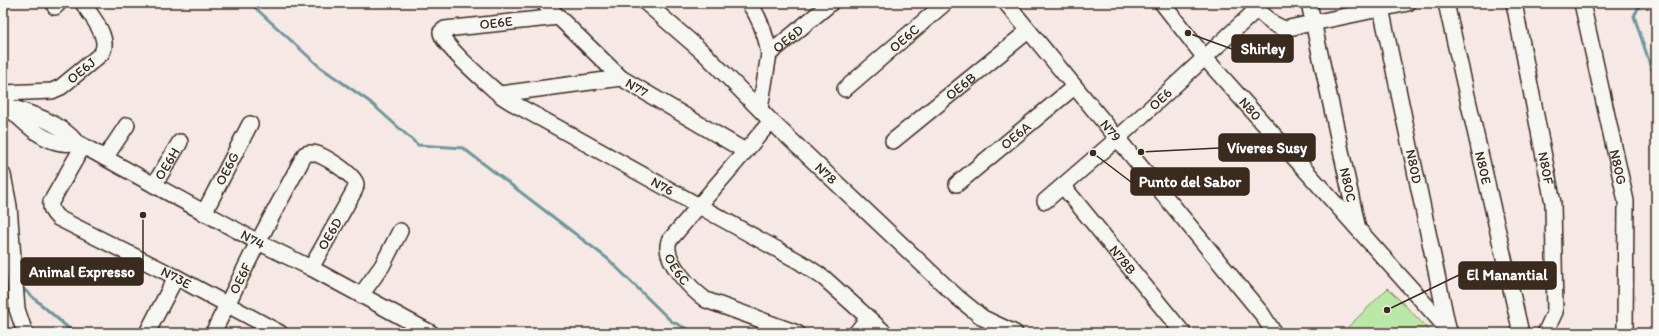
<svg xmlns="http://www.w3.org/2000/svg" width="1659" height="336" font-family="Itim,sans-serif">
<rect width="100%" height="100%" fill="#f6e8e4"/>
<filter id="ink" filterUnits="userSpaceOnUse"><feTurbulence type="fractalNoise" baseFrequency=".025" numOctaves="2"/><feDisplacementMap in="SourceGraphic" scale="8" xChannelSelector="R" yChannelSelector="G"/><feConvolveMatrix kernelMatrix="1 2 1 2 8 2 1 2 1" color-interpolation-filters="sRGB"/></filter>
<g filter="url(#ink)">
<path fill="#bae8a6" stroke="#7a8962" d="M1388 288 1432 333H1342L1343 332Z"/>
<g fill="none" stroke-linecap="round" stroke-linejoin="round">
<path stroke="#6e979b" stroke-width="3" d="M250 3 320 67 370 102 418 145 463 148 608 259 671 321 696 333
M1641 3 1634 16 1654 76 1656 79
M3 271 9 276
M21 287 74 333"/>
<g stroke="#3b2a1e" stroke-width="18">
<g id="minor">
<path id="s1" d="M544 3 621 78 745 151"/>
<path id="s2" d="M646 3 705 54 771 121 957 297 983 318 1015 333"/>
<path d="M749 3C761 19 766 35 769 54"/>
<path id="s3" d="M1006 3 1262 314 1274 333"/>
<path id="s4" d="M1162 3 1205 58 1451 333"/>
<path d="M1251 3 1272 23 1284 29 1408 3"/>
<path id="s5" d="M1309 3 1358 229"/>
<path id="s6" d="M1380 3 1448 328"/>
<path id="s7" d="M1446 3 1521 333"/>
<path id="s8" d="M1514 3 1553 203 1555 312 1545 333"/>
<path id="s9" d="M1582 3 1626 201 1625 328 1623 333"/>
<path d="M55 7 59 3"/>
<path id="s10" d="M559 17 445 29 441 32C440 43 489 85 499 94 512 104 528 111 542 119L800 262 824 278 885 333"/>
<path id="s11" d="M845 89 945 3"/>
<path id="s12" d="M3 93 52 91 61 87 101 54C112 39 91 16 83 3"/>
<path d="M500 94 621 78"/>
<path id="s13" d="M5 105C30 114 59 121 76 142L258 242 311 268 431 333"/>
<path d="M9 108C25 124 51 150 76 142"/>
<path id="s14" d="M760 109 769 54 831 3"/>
<path id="s15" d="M771 121 669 241C662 260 692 290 706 300L797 333"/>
<path id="s16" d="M893 141 1028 31"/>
<path id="s17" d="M83 146 51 202C50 209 53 213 58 218L176 277 280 333"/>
<path d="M105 158 127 125"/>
<path d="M3 175 9 206 17 309 25 333"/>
<path id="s18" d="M957 184 1074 87"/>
<path id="s19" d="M154 185 180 142"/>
<path id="s20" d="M1063 186 1183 333"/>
<path id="s21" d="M1045 201 1118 138 1256 10"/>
<path id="s22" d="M204 213 250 124"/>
<path d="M361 295 382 266 400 231"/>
<path d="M147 333 176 277"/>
<path id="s23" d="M213 333 258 242 302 160 305 154C308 153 309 153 312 153 321 153 354 174 356 184 356 187 355 190 353 193L311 268"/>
<path d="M856 333 868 318"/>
</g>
</g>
<use href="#minor" stroke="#f6f6f2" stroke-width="15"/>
</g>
</g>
<g text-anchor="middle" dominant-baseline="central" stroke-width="3" stroke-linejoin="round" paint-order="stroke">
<g font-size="14" fill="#3b2a1e" stroke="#f6f6f2">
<text transform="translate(496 23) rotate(-6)">OE6E</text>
<text stroke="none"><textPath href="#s11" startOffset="78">OE6C</textPath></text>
<text stroke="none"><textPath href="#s14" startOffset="80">OE6D</textPath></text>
<text stroke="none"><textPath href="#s12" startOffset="85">OE6J</textPath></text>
<text stroke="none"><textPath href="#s16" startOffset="87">OE6B</textPath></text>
<text stroke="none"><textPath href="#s1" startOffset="126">N77</textPath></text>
<text stroke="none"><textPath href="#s21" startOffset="154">OE6</textPath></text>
<text stroke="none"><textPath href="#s4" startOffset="138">N80</textPath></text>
<text stroke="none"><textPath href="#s3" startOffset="165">N79</textPath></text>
<text stroke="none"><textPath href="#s18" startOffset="76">OE6A</textPath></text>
<text stroke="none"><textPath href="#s19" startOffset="25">OE6H</textPath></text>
<text stroke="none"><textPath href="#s6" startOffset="167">N80D</textPath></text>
<text stroke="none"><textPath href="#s9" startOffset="168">N80G</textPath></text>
<text stroke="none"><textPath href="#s22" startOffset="50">OE6G</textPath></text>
<text stroke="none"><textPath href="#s7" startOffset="169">N80E</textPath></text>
<text stroke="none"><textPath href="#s8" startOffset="168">N80F</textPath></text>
<text stroke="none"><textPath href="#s2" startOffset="248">N78</textPath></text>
<text stroke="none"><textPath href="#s5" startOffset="186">N80C</textPath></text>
<text stroke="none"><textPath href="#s10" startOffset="393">N76</textPath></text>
<text transform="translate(330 234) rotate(-60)">OE6D</text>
<text stroke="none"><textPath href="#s13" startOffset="283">N74</textPath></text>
<text stroke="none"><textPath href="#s20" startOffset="95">N78B</textPath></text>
<text stroke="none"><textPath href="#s15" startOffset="188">OE6C</textPath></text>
<text stroke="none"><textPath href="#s17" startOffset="215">N73E</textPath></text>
<text stroke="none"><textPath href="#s23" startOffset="61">OE6F</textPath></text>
</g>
</g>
<path fill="none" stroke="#3b2a1e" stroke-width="1.5" d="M1188 33L1232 49M1141 152L1219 148M1093 153L1131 182M143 215L143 272M1387 310L1459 275"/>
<g fill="#3b2a1e" stroke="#f6f6f2" stroke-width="1.5">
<circle cx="1188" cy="33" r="4"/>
<circle cx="1141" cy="152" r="4"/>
<circle cx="1093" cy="153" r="4"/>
<circle cx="143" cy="215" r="4"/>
<circle cx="1387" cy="310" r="4"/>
</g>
<g fill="#3b2a1e" stroke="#3b2a1e" stroke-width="1.5">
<rect x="1232" y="35" width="61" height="27" rx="4"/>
<rect x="1219" y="134" width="96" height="27" rx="4"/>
<rect x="1131" y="168" width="118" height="27" rx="4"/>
<rect x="21" y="258" width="122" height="27" rx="4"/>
<rect x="1459" y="262" width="97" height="27" rx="4"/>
</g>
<g font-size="15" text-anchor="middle" font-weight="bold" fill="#fff">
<text x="1263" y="54">Shirley</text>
<text x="1267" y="153">Víveres Susy</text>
<text x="1190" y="187">Punto del Sabor</text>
<text x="82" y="277">Animal Expresso</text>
<text x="1507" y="280">El Manantial</text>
</g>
<rect width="1659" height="336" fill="none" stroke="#f6f6f2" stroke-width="16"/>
<rect x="8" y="8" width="1643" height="320" fill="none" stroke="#3b2a1e" stroke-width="1.5" filter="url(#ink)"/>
</svg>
